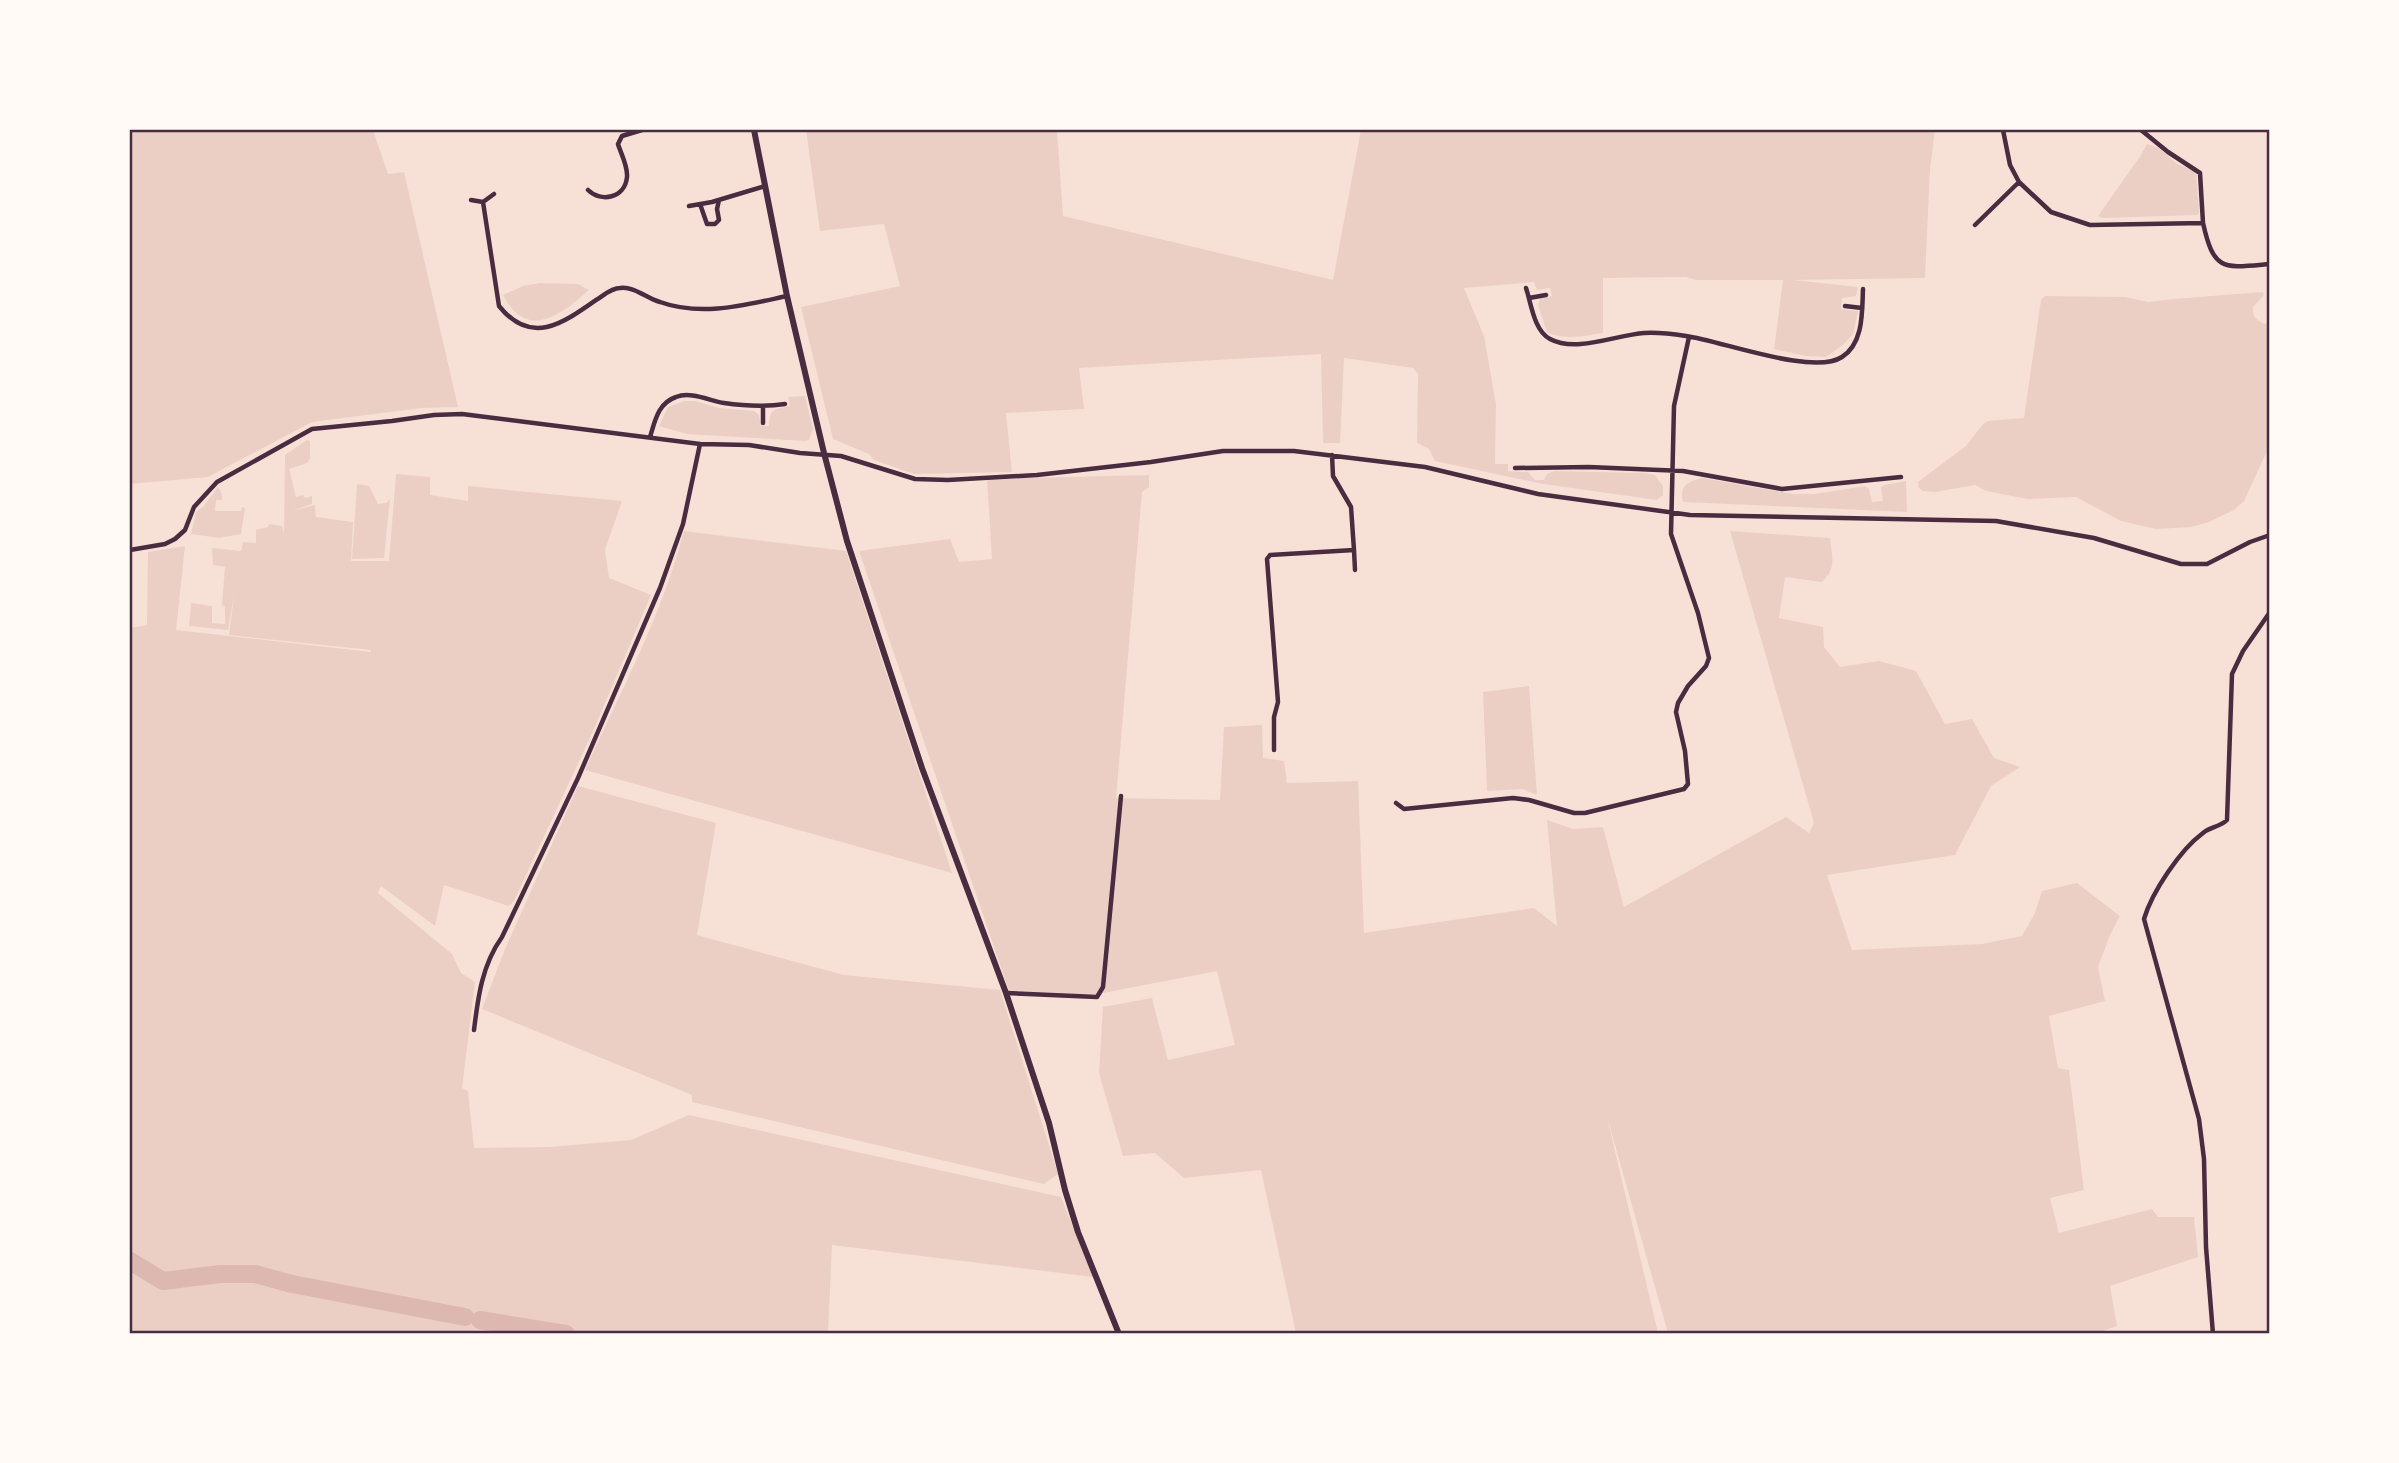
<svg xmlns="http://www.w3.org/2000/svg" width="2399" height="1463" font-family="Barlow,sans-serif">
<rect width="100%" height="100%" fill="#f7e1d7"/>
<path fill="#ebcfc5" d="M130 130H373L388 174 404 172 458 407 421 408 312 422 208 477 130 484Z
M806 130H1057L1063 216 1333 280 1361 130H1935L1930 169 1925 278 1793 280 1858 287 1856 296 1842 298 1841 309 1858 311 1853 334 1843 345 1826 357 1806 356 1774 349 1783 280H1696L1686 277 1603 278V333C1585 336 1564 341 1547 332L1538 305 1540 299 1552 296 1550 288 1537 290 1534 282 1464 288 1484 336 1496 404 1495 464H1508V471L1528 472 1535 480H1544L1547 474 1554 471 1645 473 1655 475 1663 486V495L1657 500 1543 484 1435 461 1429 449 1417 443 1418 374 1413 368 1344 358 1340 443H1323L1321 354 1079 368 1084 409 1006 413 1012 472 914 474 874 460 869 454 833 439 801 307 900 286 884 224 820 231Z
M2147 144 2159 148 2177 164 2196 171 2199 213 2197 215 2103 218 2098 216 2141 155Z
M540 283 578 284 589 290C562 314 527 342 503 295L523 286Z
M2263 292 2264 295 2253 307C2252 317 2256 319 2264 324L2269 323V447L2244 501 2234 510 2209 522 2191 527 2156 529 2121 521 2076 497 2028 499 1986 491 1975 485 1935 492 1923 491 1919 488 1918 482 1966 446 1983 424 1988 421 2024 418 2041 300 2045 296 2125 297 2148 302 2173 299Z
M805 396 813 429 809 440 805 441 687 434 659 426 668 407 684 401H695L719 408 754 411 759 415 761 426H769C770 408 773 410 790 406L788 397Z
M307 440 310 441V459L307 463 289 469 296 497 303 495 305 498 312 496V504L292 511 315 505 316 517 353 522 351 561H389L396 474 430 477V495L468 501V486L622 501 605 550 609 578 651 595 594 729 514 901 509 906 444 885 435 926 381 886 378 893 452 954 461 973 475 982 462 1088 468 1091 474 1148 549 1147 631 1140 689 1115 1061 1197 1093 1277 832 1245 828 1333H130V628L147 625 148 552 185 546 176 630 371 652V650L229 635 234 595 228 630 189 626 191 603 212 606V623L225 624V607L222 605 225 567 213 565 212 548 241 551 243 542 256 543V530L268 527 269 524 282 526 284 533 285 455Z
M1149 475V487L1142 492 1116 798 1220 800 1224 727 1262 725 1263 758 1284 761 1287 783 1358 781 1364 933 1534 908 1557 926 1547 820 1573 829 1603 827 1624 907 1786 817 1809 833 1814 823 1730 531 1830 538C1832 558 1837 567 1822 582L1785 577 1779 618 1823 627 1824 647 1840 667 1879 661 1916 671 1945 724 1972 719 1994 758 2020 767 1991 786 1955 855 1827 875 1852 950 1982 944 2022 936 2035 913 2042 891 2077 883 2120 916 2110 935 2098 967 2105 1001 2049 1016 2058 1068 2069 1070 2084 1190 2050 1198 2059 1233 2152 1209 2158 1217H2194L2198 1257 2110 1286 2117 1326 2097 1333H1668L1607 1117 1658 1333H1296L1261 1170 1184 1178 1155 1153 1123 1156 1099 1073 1103 1007 1152 998 1168 1060 1235 1045 1217 971 1098 994H1010L859 551 950 539 959 562 992 559 987 479Z
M1703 478 1793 494H1815L1865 486 1869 489 1872 502 1883 501 1881 487 1884 485 1906 481 1907 512 1683 502C1679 486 1687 481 1703 478Z
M357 484 369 486 378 504 386 503 390 499 384 558 352 559Z
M218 487 222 494V500H216L215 511H241L242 507 245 508 241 534 219 538 191 534 196 512 203 507Z
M684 531 846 551 952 873 585 770C621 691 662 615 684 531Z
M1529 686 1537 795 1522 789 1487 791 1483 692Z
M578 786 716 823 697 935 844 975 1000 990 1058 1174 1044 1184 692 1102V1095L482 1009 505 949Z"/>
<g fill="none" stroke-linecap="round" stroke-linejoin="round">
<path stroke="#dcb8b0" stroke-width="18" d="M130 1261 163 1281 220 1274H255L292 1284 465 1317
M480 1320 566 1334"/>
<path stroke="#4a2c40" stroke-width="4.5" d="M2003 130 2010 165 2019 182 2051 212 2090 225 2203 223C2214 272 2223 268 2270 264
M2141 130 2168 152 2200 173 2203 223
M588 190C601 203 625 198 627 177 628 166 621 154 618 144L622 136 642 130
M471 200 483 202 494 194
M483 202 499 306C531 346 562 324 596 300 603 296 611 288 620 288 634 286 646 298 660 302 702 317 745 305 787 296
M700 204 707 224H715L719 220 717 209 719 200
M689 206 712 202 765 186
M1975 225 2019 182
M1526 288C1531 303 1534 331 1550 339 1576 353 1616 335 1644 333 1658 332 1673 334 1686 336 1722 341 1813 376 1842 357 1864 343 1862 311 1863 289
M1529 298 1546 295
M1845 306 1862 308
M763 407V423
M650 437C655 421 658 403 676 397 691 391 710 401 724 403 745 406 764 407 785 404
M1515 468 1589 467 1683 471 1782 489 1901 477
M130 550 165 544 175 539 185 530 194 507 217 482 312 429 392 421 434 415 462 414 700 444 749 445 800 453 841 456 915 479 948 480 1037 475 1151 462 1223 451H1294L1425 467 1538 494 1690 515 1996 521 2094 538 2181 564H2207L2250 542 2270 535
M1354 550 1355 570
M1274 750V717L1278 702 1267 559 1270 555 1354 550 1351 507 1333 476 1332 455
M1396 803 1404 809 1513 798 1529 800 1574 813H1585L1684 789 1688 784 1685 751 1676 712 1678 703 1688 686 1706 666 1709 658 1698 613 1671 534 1674 406 1689 337
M1006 993 1097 997 1103 987 1121 796
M474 1030C478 997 482 965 502 937L578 778 660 588 683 524 700 444
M2213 1334 2206 1247 2204 1159 2199 1119 2144 919C2152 892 2180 850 2203 833 2210 827 2220 827 2227 820L2232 674 2243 651 2270 612"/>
<path stroke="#4a2c40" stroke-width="6" d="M754 130 787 296 824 453 847 541 922 768 1006 993 1049 1123 1065 1190 1078 1232 1119 1334"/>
</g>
<rect width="2399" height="1463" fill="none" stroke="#fffaf5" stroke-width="262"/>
<rect x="131" y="131" width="2137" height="1201" fill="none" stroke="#4a2c40" stroke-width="2.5"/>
</svg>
